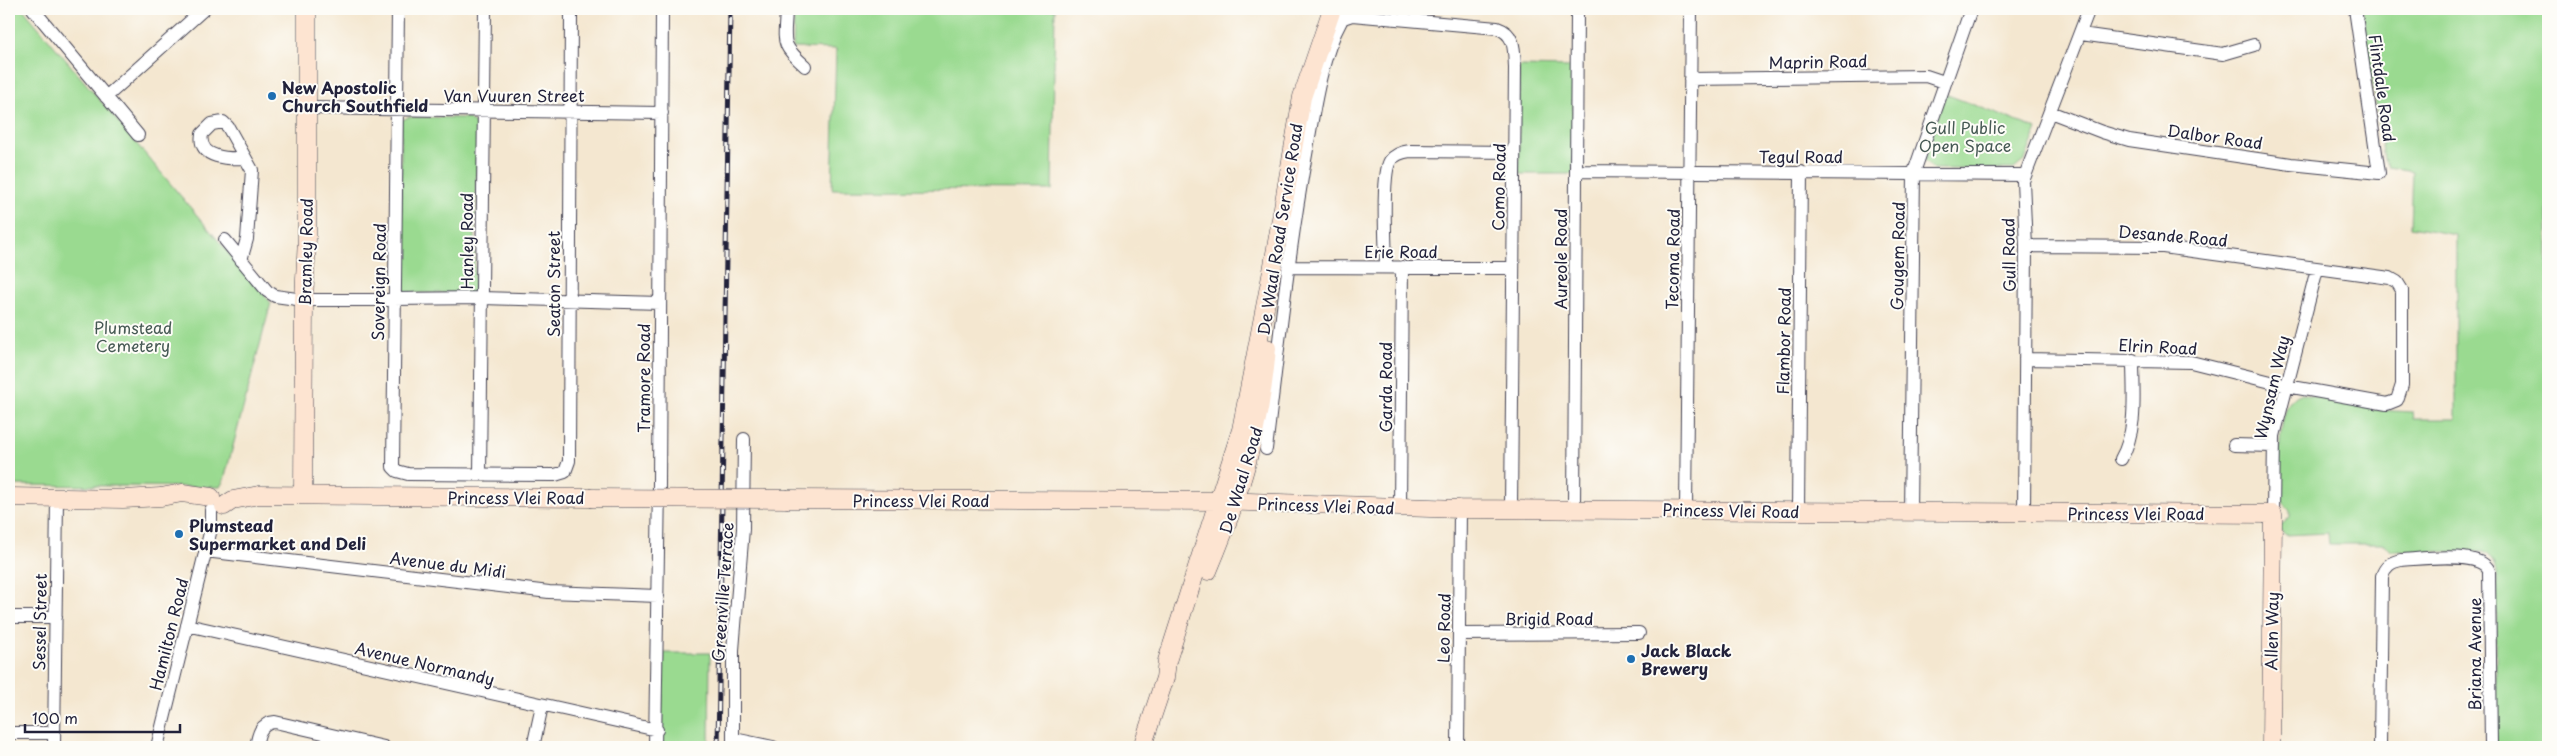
<svg xmlns="http://www.w3.org/2000/svg" width="2557" height="756" font-family="'Playpen Sans',sans-serif">
<rect width="100%" height="100%" fill="#fdfcf7"/>
<filter id="ink" filterUnits="userSpaceOnUse"><feTurbulence type="fractalNoise" baseFrequency=".02" numOctaves="2"/><feDisplacementMap in="SourceGraphic" scale="10" xChannelSelector="R" yChannelSelector="G"/><feConvolveMatrix kernelMatrix="1 2 1 2 8 2 1 2 1" color-interpolation-filters="sRGB"/></filter>
<filter id="wash" filterUnits="userSpaceOnUse"><feTurbulence type="fractalNoise" baseFrequency=".0096" numOctaves="4" result="noise"/><feDisplacementMap in="SourceGraphic" scale="20" xChannelSelector="R" yChannelSelector="G"/><feGaussianBlur stdDeviation="1.12" result="paint"/><feColorMatrix in="noise" values="0 0 0 0 0 0 0 0 0 0 0 0 0 0 0 0 0 1.4 0 .05"/><feComposite in="paint" operator="in"/></filter>
<g filter="url(#wash)">
<rect width="100%" height="100%" fill="#f4e7d0"/>
<path fill="#9ada90" stroke="#5e7e66" d="M9 9H23L271 303 224 480 220 487 9 485Z
M794 9H1055L1052 190 832 189 836 49 793 48Z
M2362 9H2548V747H2495L2497 573C2496 563 2493 557 2484 552L2391 551 2385 544H2329L2328 533 2286 535 2278 528 2290 517V510L2279 498C2279 478 2275 396 2301 394L2378 410 2412 412 2413 419H2456V235L2411 227 2413 171 2388 167 2384 159Z
M1519 66 1573 67V174H1519Z
M1945 94 2037 129 2025 160 2014 169H1933L1924 160Z
M408 117 468 118 477 126 474 293H401V121Z
M664 653H710L709 747H660Z"/>
</g>
<g filter="url(#ink)">
<g fill="none" stroke-linecap="round" stroke-linejoin="round">
<g stroke="#424051" stroke-width="14">
<path id="street" d="M33 9 138 135
M398 9 393 467 397 471 408 474 555 475 565 472 569 461 571 9
M786 9C785 42 779 43 805 66
M2081 34 2223 54 2254 45
M1690 79 1926 76 1944 82
M106 97 204 9
M307 108 662 113
M2050 112 2102 132 2129 140 2291 164 2379 173 2355 9
M1577 171 2024 175
M225 240 267 291 275 296 304 300 482 298 660 303
M241 260 247 239 252 170 228 127 223 122 212 124 202 134C197 159 230 159 245 158
M1288 267 1513 268
M1386 267C1386 247 1381 176 1390 161 1395 154 1402 152 1410 151L1514 152
M2025 359 2191 362 2287 386 2387 404 2397 400 2402 385V290L2397 282 2390 278 2163 247 2026 246
M2234 445 2273 446
M1266 449C1278 349 1289 248 1307 149 1314 109 1321 57 1341 21L1343 18 1352 15 1497 28C1516 34 1514 51 1515 68L1511 509
M2121 459C2138 429 2133 393 2133 360
M480 474 485 9
M1400 508 1402 267
M1574 509 1577 9
M1686 510 1691 9
M1798 511 1801 172
M2024 512 2026 246 2023 181 2089 9
M1910 513 1914 172 1971 9
M2273 514 2274 436 2317 269
M205 551 549 592 658 596
M9 617H56
M187 625 657 730
M1460 634 1639 633
M9 733H54
M734 739 773 747
M54 747 57 498
M157 747 211 529V510
M256 747C258 735 260 723 275 722L384 747
M533 747 542 706
M655 747 659 484 662 9
M733 747V650L743 529 744 439
M1458 747 1460 509
M2380 747 2382 576C2385 566 2391 562 2401 560 2421 559 2481 550 2489 571L2491 747"/>
</g>
<g stroke="#424051" stroke-width="19">
<path id="secondary" d="M303 494 304 300 307 238V9
M9 497 123 499 161 497 182 493 211 497
M788 499 1220 501 1460 509 2273 514 2271 747
M224 506 233 500 259 495 590 498
M1208 571C1240 495 1260 431 1267 348
M1142 747 1165 678 1167 661 1241 430 1272 271 1302 97 1332 9"/>
</g>
<use href="#street" stroke="#fff" stroke-width="12"/>
<use href="#secondary" stroke="#fde4d1" stroke-width="18"/>
<g stroke="#22223b" stroke-width="5">
<path id="rail" d="M718 747 730 9"/>
</g>
<use href="#rail" stroke="#fdfcf7" stroke-width="3" stroke-dasharray="9" stroke-linecap="butt"/>
<g stroke="#424051" stroke-width="19" stroke-linecap="butt">
<path id="secondary-bridge" d="M590 498 788 499"/>
</g>
<use href="#secondary-bridge" stroke="#fde4d1" stroke-width="18"/>
</g>
</g>
<g fill="#1f6fb2" stroke="#fdfcf7" stroke-width="2">
<circle cx="272" cy="96" r="5"/>
<circle cx="179" cy="534" r="5"/>
<circle cx="1631" cy="659" r="5"/>
</g>
<g text-anchor="middle" dominant-baseline="central" stroke-width="4" stroke-linejoin="round" paint-order="stroke">
<g font-size="16" fill="#22223b" stroke="#fdfcf7">
<text transform="translate(1818 61) rotate(-1)">Maprin Road</text>
<text transform="translate(2383 88) rotate(82)">Flintdale Road</text>
<text x="514" y="95">Van Vuuren Street</text>
<text transform="translate(2215 136) rotate(8)">Dalbor Road</text>
<text x="1801" y="156">Tegul Road</text>
<text transform="translate(1498 187) rotate(-89)">Como Road</text>
<text transform="translate(1279 229) rotate(-81)">De Waal Road Service Road</text>
<text transform="translate(2173 235) rotate(5)">Desande Road</text>
<text transform="translate(466 241) rotate(-90)">Hanley Road</text>
<text x="1401" y="251">Erie Road</text>
<text transform="translate(305 252) rotate(-89)">Bramley Road</text>
<text transform="translate(2008 255) rotate(-91)">Gull Road</text>
<text transform="translate(1897 256) rotate(-89)">Gougem Road</text>
<text transform="translate(1560 259) rotate(-90)">Aureole Road</text>
<text transform="translate(1672 259) rotate(-89)">Tecoma Road</text>
<text transform="translate(378 282) rotate(-89)">Sovereign Road</text>
<text transform="translate(553 284) rotate(-90)">Seaton Street</text>
<text transform="translate(1783 341) rotate(-89)">Flambor Road</text>
<text transform="translate(2158 346) rotate(3)">Elrin Road</text>
<text transform="translate(643 378) rotate(-90)">Tramore Road</text>
<text transform="translate(1385 387) rotate(-90)">Garda Road</text>
<text transform="translate(2271 387) rotate(-77)">Wynsam Way</text>
<text transform="translate(1240 480) rotate(-73)">De Waal Road</text>
<text x="516" y="497">Princess Vlei Road</text>
<text x="921" y="500">Princess Vlei Road</text>
<text transform="translate(1326 505) rotate(2)">Princess Vlei Road</text>
<text transform="translate(1731 510) rotate(1)">Princess Vlei Road</text>
<text x="2136" y="513">Princess Vlei Road</text>
<text transform="translate(448 564) rotate(7)">Avenue du Midi</text>
<text transform="translate(722 592) rotate(-86)">Greenville Terrace</text>
<text x="1549" y="618">Brigid Road</text>
<text transform="translate(39 622) rotate(-89)">Sessel Street</text>
<text transform="translate(1443 628) rotate(-89)">Leo Road</text>
<text transform="translate(2271 631) rotate(-89)">Allen Way</text>
<text transform="translate(168 634) rotate(-76)">Hamilton Road</text>
<text transform="translate(2474 654) rotate(-90)">Briana Avenue</text>
<text transform="translate(425 663) rotate(13)">Avenue Normandy</text>
</g>
<g font-size="16" font-weight="bold" fill="#22223b" stroke="#fdfcf7" text-anchor="start">
<text x="282" y="87">New Apostolic<tspan x="282" dy="18">Church Southfield</tspan></text>
<text x="189" y="525">Plumstead<tspan x="189" dy="18">Supermarket and Deli</tspan></text>
<text x="1641" y="650">Jack Black<tspan x="1641" dy="18">Brewery</tspan></text>
</g>
<g font-size="16" fill="#465954" stroke="#fdfcf7">
<text x="1965" y="127">Gull Public<tspan x="1965" dy="18">Open Space</tspan></text>
<text x="133" y="327">Plumstead<tspan x="133" dy="18">Cemetery</tspan></text>
</g>
</g>
<rect width="2557" height="756" fill="none" stroke="#fdfcf7" stroke-width="30"/>
<path d="M25 724v8h155v-8" fill="none" stroke="#22223b" stroke-width="2.5"/>
<text x="32" y="724" font-size="15" fill="#22223b" stroke="#fdfcf7" stroke-width="4" paint-order="stroke">100 m</text>
</svg>
